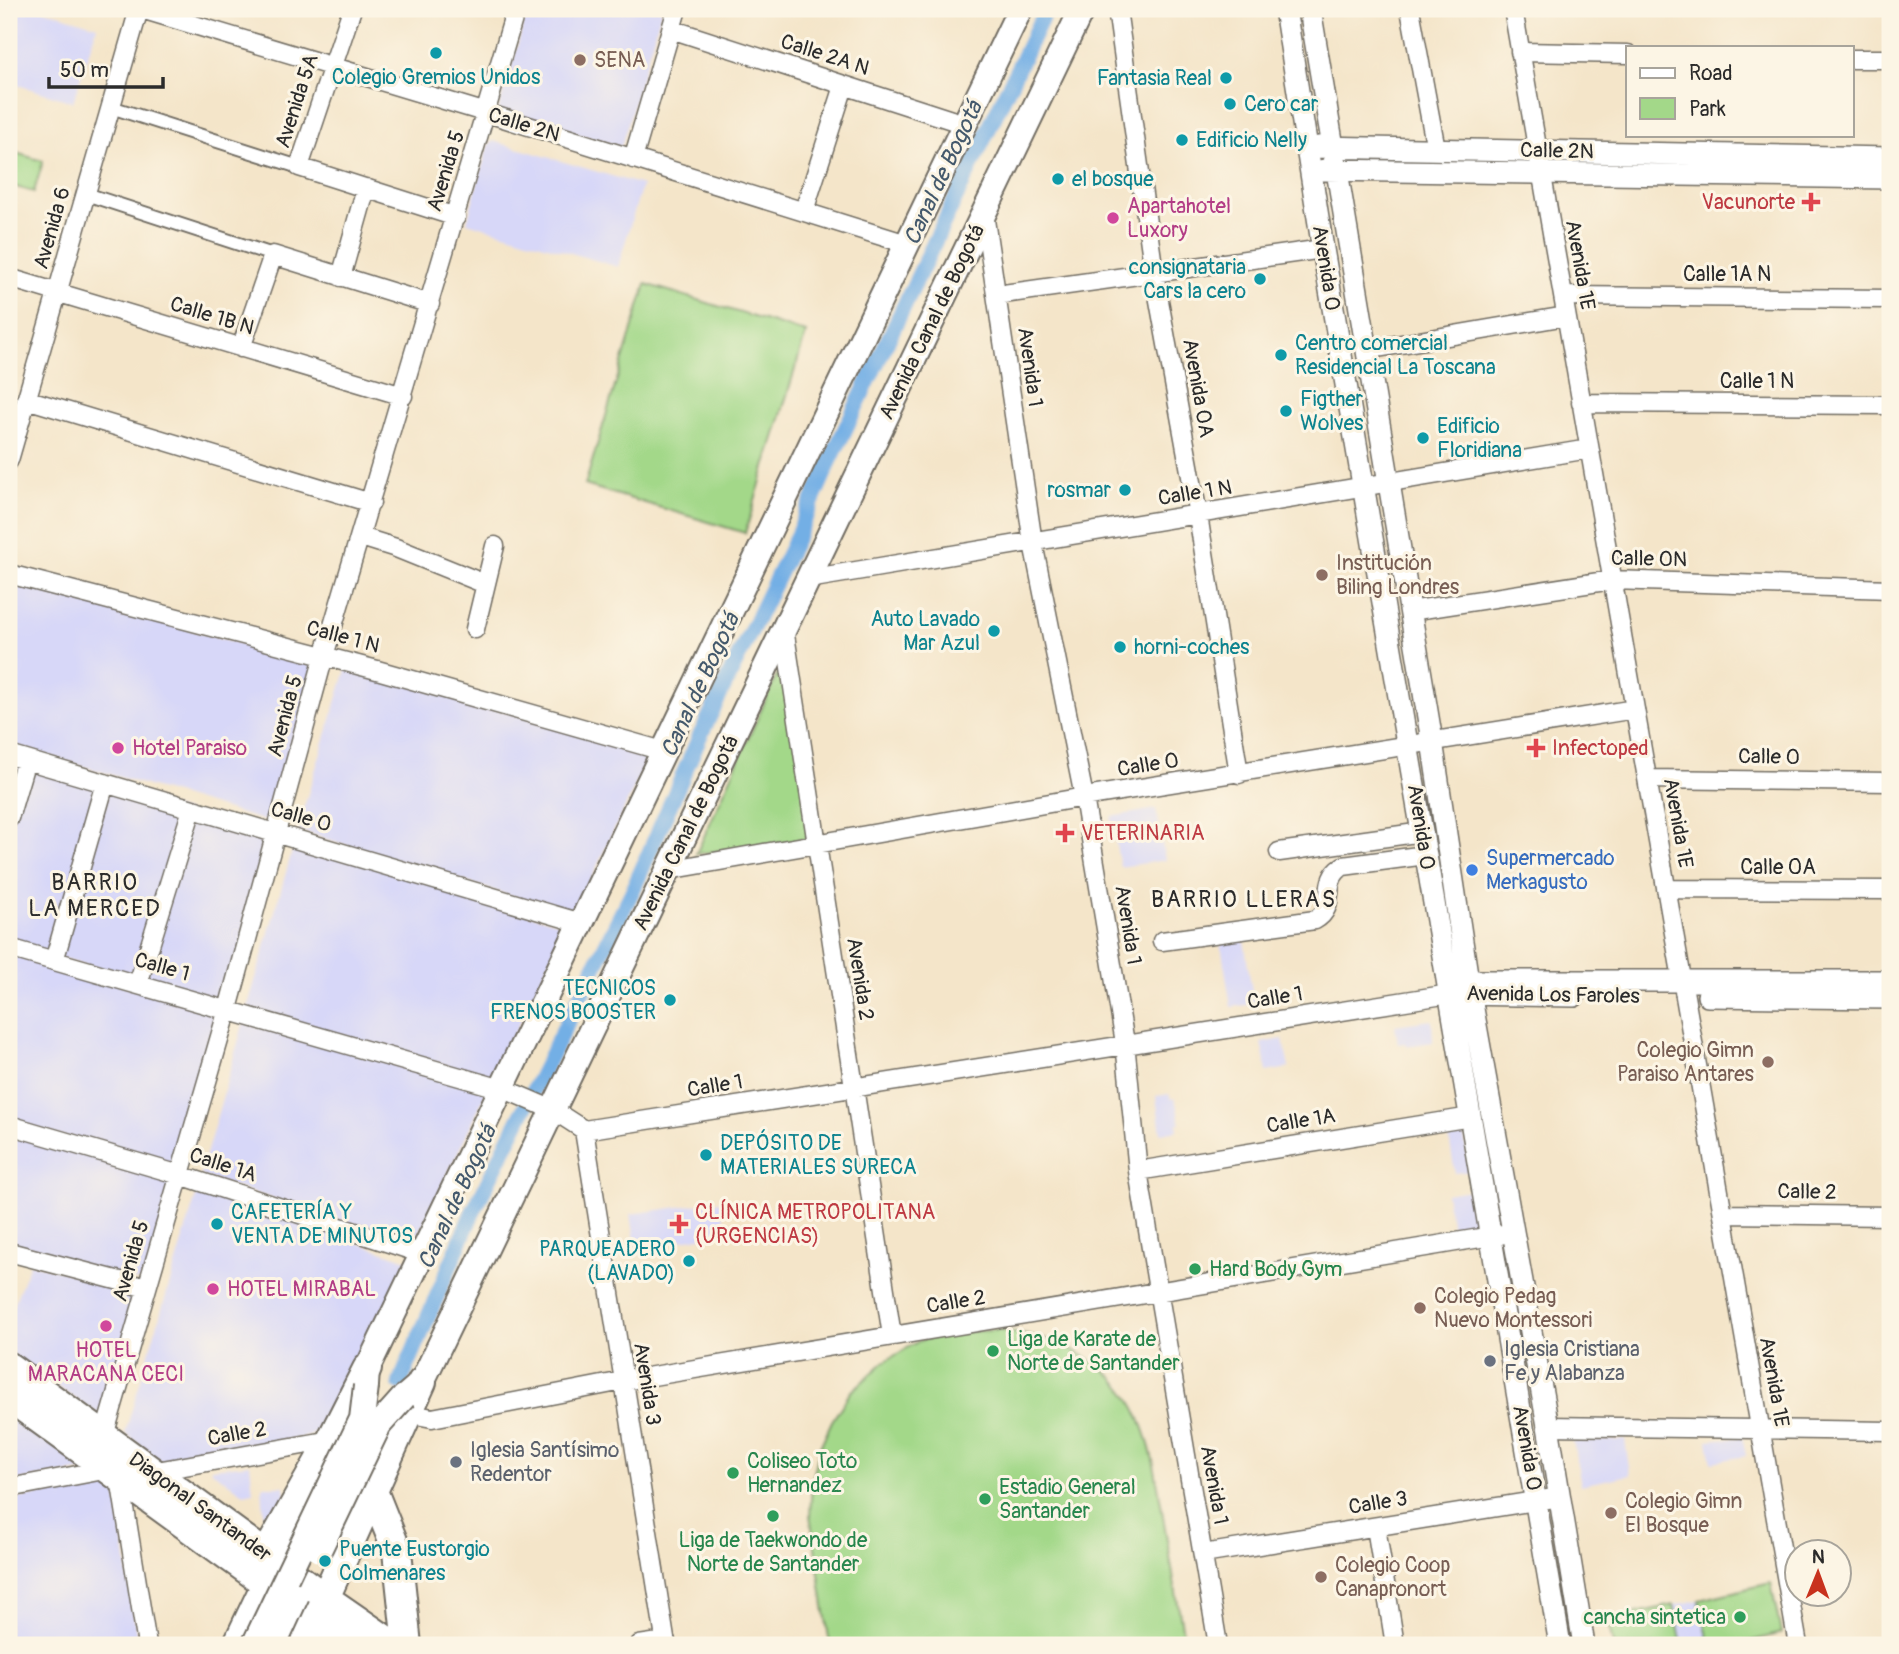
<svg xmlns="http://www.w3.org/2000/svg" width="1899" height="1654" font-family="Pangolin,sans-serif">
<rect width="100%" height="100%" fill="#fcf5e5"/>
<filter id="ink" filterUnits="userSpaceOnUse"><feTurbulence type="fractalNoise" baseFrequency=".0143" numOctaves="2"/><feDisplacementMap in="SourceGraphic" scale="14" xChannelSelector="R" yChannelSelector="G"/><feConvolveMatrix kernelMatrix="1 2 1 2 8 2 1 2 1" color-interpolation-filters="sRGB"/></filter>
<filter id="wash" filterUnits="userSpaceOnUse"><feTurbulence type="fractalNoise" baseFrequency=".00686" numOctaves="4" result="noise"/><feDisplacementMap in="SourceGraphic" scale="28" xChannelSelector="R" yChannelSelector="G"/><feGaussianBlur stdDeviation="1.57" result="paint"/><feColorMatrix in="noise" values="0 0 0 0 0 0 0 0 0 0 0 0 0 0 0 0 0 1.4 0 .05"/><feComposite in="paint" operator="in"/></filter>
<g filter="url(#wash)">
<rect width="100%" height="100%" fill="#f4e5c9"/>
<path fill="#d7d7f8" d="M9 9H42L97 26 73 102 9 82Z
M528 9H662L621 147 498 111Z
M493 141 642 185 618 267 467 222 488 145Z
M9 580 322 666 275 824 9 744Z
M347 667 651 752 574 915 297 830Z
M9 760 272 836 227 1005 9 943Z
M1156 809 1165 860 1120 867 1111 817Z
M295 841 567 926 492 1079 247 1009Z
M1243 934 1254 1004 1231 1007 1220 938Z
M9 954 223 1012 177 1170 9 1121Z
M1432 1020 1433 1042 1407 1046 1405 1043 1398 1044 1395 1025Z
M244 1021 487 1091 415 1243 200 1176Z
M1283 1039 1289 1068 1267 1072 1261 1043Z
M1169 1094 1171 1099 1175 1098 1180 1123 1177 1124 1178 1130 1161 1133 1156 1096Z
M1463 1130 1470 1171 1455 1173 1448 1132Z
M9 1132 176 1182 148 1284 9 1246Z
M198 1189 408 1260 345 1409 310 1436 165 1465 125 1433Z
M1471 1190 1479 1228 1453 1233 1446 1194Z
M721 1201 726 1233 636 1247 631 1214Z
M30 1263 137 1291 105 1419 9 1354V1317Z
M9 1412 94 1469 9 1482Z
M1742 1437 1746 1456 1712 1462 1708 1440Z
M1625 1440 1630 1475 1581 1485 1573 1441Z
M250 1464 253 1492 244 1494 212 1471V1468Z
M115 1482 138 1645H9V1500Z
M262 1486H284L286 1501 279 1526 264 1518Z
M1699 1600 1710 1645H1682L1674 1605Z"/>
<path fill="#a3d889" stroke="#67825a" stroke-width="2" d="M9 151 43 161 34 192 9 185Z
M646 284 806 333 745 533 585 485Z
M786 655 815 838 696 854Z
M999 1330C1035 1336 1068 1343 1098 1365 1150 1401 1155 1471 1165 1528 1171 1563 1177 1598 1183 1633L1181 1645H830L810 1515 812 1483 820 1447 832 1421 850 1393 884 1362 919 1341 962 1332Z
M1771 1583 1781 1633 1737 1645H1710L1699 1600Z
M1674 1605 1682 1645H1613L1608 1619Z"/>
<g fill="none" stroke-linecap="round" stroke-linejoin="round">
<path stroke="#73afe5" stroke-width="16" d="M400 1383 472 1214 633 890 700 736 798 534 828 465 1046 9"/>
</g>
</g>
<g filter="url(#ink)">
<g fill="none" stroke-linecap="round" stroke-linejoin="round">
<g stroke="#716c62" stroke-width="16">
<path id="pedestrian" d="M111 107 299 167
M86 194 273 255"/>
</g>
<g stroke="#716c62" stroke-width="21">
<path id="minor" d="M141 9 487 113 907 244
M352 9 299 167 456 217
M1117 9 1154 273 1198 515 1239 774
M1410 9 1436 149
M1513 9 1798 1645
M671 29 964 124
M1520 52 1628 54
M1852 59H1890
M633 159 677 9
M804 211 844 86
M984 213 1033 543 1084 797 1125 1043 1138 1171 1218 1645
M341 277 366 188
M9 278 403 396
M996 295 1323 249
M1563 296 1890 299
M241 348 273 255 430 304
M1366 350 1566 316
M26 399 371 503
M1581 403 1890 405
M9 460 139 9
M361 537 396 548 485 584
M9 574 377 670 663 751
M808 579 1589 449
M1410 611 1612 580 1890 589
M784 628 892 1336
M475 629 495 546
M9 755 581 923
M1647 779 1890 782
M9 818 26 760
M1279 852 1423 832
M668 870 1084 797 1635 709
M1666 889 1890 890
M1162 941 1315 920C1339 907 1319 881 1343 866L1426 855
M9 948 509 1091 553 1110 584 1130 1450 994
M54 961 105 783
M138 984 192 809
M9 1125 180 1175 423 1254
M584 1130 666 1645
M1138 1171 1471 1117
M1723 1214 1890 1216
M9 1252 147 1288
M407 1413 432 1418 623 1381 1504 1234
M1548 1426 1890 1431
M104 1436 228 1009 324 656 516 9
M151 1472 331 1440
M120 1478 147 1645
M9 1488 109 1469
M1376 1527 1395 1645
M1203 1554 1560 1497
M639 1645 666 1641"/>
</g>
<g stroke="#716c62" stroke-width="24">
<path id="tertiary" d="M1285 9 1323 249 1560 1645
M1310 9 1432 741 1468 981 1548 1426 1584 1645
M1318 147 1890 158
M1324 170 1890 178
M1458 988 1468 981H1890
M1456 994 1574 996
M1708 996 1890 998"/>
</g>
<g stroke="#716c62" stroke-width="28">
<path id="secondary" d="M366 1386 367 1369 1020 9
M407 1395 422 1382 1082 9"/>
</g>
<g stroke="#716c62" stroke-width="32">
<path id="primary" d="M9 1367 325 1598 393 1645
M9 1397 351 1645
M373 1491 397 1551 407 1645
M266 1555 331 1440 367 1369
M325 1598 422 1382
M237 1645 266 1584
M300 1645 314 1619"/>
</g>
<use href="#pedestrian" stroke="#fff" stroke-width="12"/>
<use href="#minor" stroke="#fff" stroke-width="18"/>
<use href="#tertiary" stroke="#fff" stroke-width="21"/>
<use href="#secondary" stroke="#fff" stroke-width="24"/>
<use href="#primary" stroke="#fff" stroke-width="28"/>
<g stroke="#716c62" stroke-width="28" stroke-linecap="butt">
<path id="secondary-bridge" d="M319 1550 379 1425 404 1397
M254 1645 362 1419 366 1386
M274 1645 297 1595"/>
</g>
<use href="#secondary-bridge" stroke="#fff" stroke-width="24"/>
</g>
</g>
<g fill="#0f9aa8" stroke="#fcf5e5" stroke-width="2.5">
<circle cx="436" cy="53" r="7"/>
<circle cx="1226" cy="78" r="7"/>
<circle cx="1230" cy="104" r="7"/>
<circle cx="1182" cy="140" r="7"/>
<circle cx="1058" cy="179" r="7"/>
<circle cx="1260" cy="279" r="7"/>
<circle cx="1281" cy="355" r="7"/>
<circle cx="1286" cy="411" r="7"/>
<circle cx="1423" cy="438" r="7"/>
<circle cx="1125" cy="490" r="7"/>
<circle cx="994" cy="631" r="7"/>
<circle cx="1120" cy="647" r="7"/>
<circle cx="670" cy="1000" r="7"/>
<circle cx="706" cy="1155" r="7"/>
<circle cx="217" cy="1224" r="7"/>
<circle cx="689" cy="1261" r="7"/>
<circle cx="325" cy="1561" r="7"/>
</g>
<g fill="#8d6e63" stroke="#fcf5e5" stroke-width="2.5">
<circle cx="580" cy="60" r="7"/>
<circle cx="1322" cy="575" r="7"/>
<circle cx="1768" cy="1062" r="7"/>
<circle cx="1420" cy="1308" r="7"/>
<circle cx="1611" cy="1513" r="7"/>
<circle cx="1321" cy="1577" r="7"/>
</g>
<g fill="#e0444e" stroke="#fcf5e5" stroke-width="2.5">
<path d="M1807.5 191.5h7v7h7v7h-7v7h-7v-7h-7v-7h7z"/>
<path d="M1532.5 737.5h7v7h7v7h-7v7h-7v-7h-7v-7h7z"/>
<path d="M1061.5 822.5h7v7h7v7h-7v7h-7v-7h-7v-7h7z"/>
<path d="M675.5 1213.5h7v7h7v7h-7v7h-7v-7h-7v-7h7z"/>
</g>
<g fill="#d1479c" stroke="#fcf5e5" stroke-width="2.5">
<circle cx="1113" cy="218" r="7"/>
<circle cx="118" cy="748" r="7"/>
<circle cx="213" cy="1289" r="7"/>
<circle cx="106" cy="1326" r="7"/>
</g>
<circle fill="#3f7fe0" stroke="#fcf5e5" stroke-width="2.5" cx="1472" cy="870" r="7"/>
<g fill="#2e9e5b" stroke="#fcf5e5" stroke-width="2.5">
<circle cx="1195" cy="1269" r="7"/>
<circle cx="993" cy="1351" r="7"/>
<circle cx="733" cy="1473" r="7"/>
<circle cx="985" cy="1499" r="7"/>
<circle cx="773" cy="1516" r="7"/>
<circle cx="1740" cy="1617" r="7"/>
</g>
<g fill="#6b7280" stroke="#fcf5e5" stroke-width="2.5">
<circle cx="1490" cy="1361" r="7"/>
<circle cx="456" cy="1462" r="7"/>
</g>
<g text-anchor="middle" dominant-baseline="central" stroke-width="6" stroke-linejoin="round" paint-order="stroke">
<g font-size="21" fill="#2b2b2b" stroke="#fcf5e5">
<text transform="translate(825 55) rotate(18)">Calle 2A N</text>
<text transform="translate(297 101) rotate(-72)">Avenida 5A</text>
<text transform="translate(524 125) rotate(17)">Calle 2N</text>
<text transform="translate(1557 151) rotate(1)">Calle 2N</text>
<text transform="translate(446 171) rotate(-73)">Avenida 5</text>
<text transform="translate(52 228) rotate(-74)">Avenida 6</text>
<text transform="translate(1580 265) rotate(80)">Avenida 1E</text>
<text transform="translate(1326 268) rotate(81)">Avenida 0</text>
<text x="1727" y="274">Calle 1A N</text>
<text transform="translate(212 316) rotate(17)">Calle 1B N</text>
<text transform="translate(932 322) rotate(-64)">Avenida Canal de Bogotá</text>
<text transform="translate(1030 367) rotate(82)">Avenida 1</text>
<text x="1757" y="381">Calle 1 N</text>
<text transform="translate(1198 388) rotate(80)">Avenida 0A</text>
<text transform="translate(1195 493) rotate(-9)">Calle 1 N</text>
<text transform="translate(1649 559) rotate(1)">Calle 0N</text>
<text transform="translate(343 637) rotate(15)">Calle 1 N</text>
<text transform="translate(285 716) rotate(-75)">Avenida 5</text>
<text transform="translate(1769 757) rotate(1)">Calle 0</text>
<text transform="translate(1148 765) rotate(-9)">Calle 0</text>
<text transform="translate(301 817) rotate(16)">Calle 0</text>
<text transform="translate(1678 823) rotate(80)">Avenida 1E</text>
<text transform="translate(1421 827) rotate(81)">Avenida 0</text>
<text transform="translate(686 833) rotate(-64)">Avenida Canal de Bogotá</text>
<text x="1778" y="867">Calle 0A</text>
<text transform="translate(1128 925) rotate(81)">Avenida 1</text>
<text transform="translate(162 967) rotate(16)">Calle 1</text>
<text transform="translate(860 979) rotate(81)">Avenida 2</text>
<text transform="translate(1553 995) rotate(1)">Avenida Los Faroles</text>
<text transform="translate(1275 998) rotate(-9)">Calle 1</text>
<text transform="translate(715 1086) rotate(-9)">Calle 1</text>
<text transform="translate(1301 1121) rotate(-9)">Calle 1A</text>
<text transform="translate(223 1165) rotate(18)">Calle 1A</text>
<text transform="translate(1807 1192) rotate(1)">Calle 2</text>
<text transform="translate(131 1261) rotate(-74)">Avenida 5</text>
<text transform="translate(956 1302) rotate(-9)">Calle 2</text>
<text transform="translate(1774 1382) rotate(80)">Avenida 1E</text>
<text transform="translate(647 1384) rotate(81)">Avenida 3</text>
<text transform="translate(237 1434) rotate(-10)">Calle 2</text>
<text transform="translate(1527 1448) rotate(80)">Avenida 0</text>
<text transform="translate(1214 1485) rotate(80)">Avenida 1</text>
<text transform="translate(1378 1503) rotate(-9)">Calle 3</text>
<text transform="translate(200 1507) rotate(36)">Diagonal Santander</text>
</g>
<g font-size="21" fill="#785e54" stroke="#fcf5e5" text-anchor="start">
<text x="594" y="60">SENA</text>
<text x="1336" y="563">Institución<tspan x="1336" dy="24">Biling Londres</tspan></text>
<text x="1754" y="1050" text-anchor="end">Colegio Gimn<tspan x="1754" dy="24">Paraiso Antares</tspan></text>
<text x="1434" y="1296">Colegio Pedag<tspan x="1434" dy="24">Nuevo Montessori</tspan></text>
<text x="1625" y="1501">Colegio Gimn<tspan x="1625" dy="24">El Bosque</tspan></text>
<text x="1335" y="1565">Colegio Coop<tspan x="1335" dy="24">Canapronort</tspan></text>
</g>
<g font-size="21" fill="#0d838f" stroke="#fcf5e5" text-anchor="start">
<text x="436" y="77" text-anchor="middle">Colegio Gremios Unidos</text>
<text x="1212" y="78" text-anchor="end">Fantasia Real</text>
<text x="1244" y="104">Cero car</text>
<text x="1196" y="140">Edificio Nelly</text>
<text x="1072" y="179">el bosque</text>
<text x="1246" y="267" text-anchor="end">consignataria<tspan x="1246" dy="24">Cars la cero</tspan></text>
<text x="1295" y="343">Centro comercial<tspan x="1295" dy="24">Residencial La Toscana</tspan></text>
<text x="1300" y="399">Figther<tspan x="1300" dy="24">Wolves</tspan></text>
<text x="1437" y="426">Edificio<tspan x="1437" dy="24">Floridiana</tspan></text>
<text x="1111" y="490" text-anchor="end">rosmar</text>
<text x="980" y="619" text-anchor="end">Auto Lavado<tspan x="980" dy="24">Mar Azul</tspan></text>
<text x="1134" y="647">horni-coches</text>
<text x="656" y="988" text-anchor="end">TECNICOS<tspan x="656" dy="24">FRENOS BOOSTER</tspan></text>
<text x="720" y="1143">DEPÓSITO DE<tspan x="720" dy="24">MATERIALES SURECA</tspan></text>
<text x="231" y="1212">CAFETERÍA Y<tspan x="231" dy="24">VENTA DE MINUTOS</tspan></text>
<text x="675" y="1249" text-anchor="end">PARQUEADERO<tspan x="675" dy="24">(LAVADO)</tspan></text>
<text x="339" y="1549">Puente Eustorgio<tspan x="339" dy="24">Colmenares</tspan></text>
</g>
<g font-size="21" fill="#be3a42" stroke="#fcf5e5" text-anchor="start">
<text x="1795" y="202" text-anchor="end">Vacunorte</text>
<text x="1552" y="748">Infectoped</text>
<text x="1081" y="833">VETERINARIA</text>
<text x="695" y="1212">CLÍNICA METROPOLITANA<tspan x="695" dy="24">(URGENCIAS)</tspan></text>
</g>
<g font-size="21" fill="#b23c85" stroke="#fcf5e5" text-anchor="start">
<text x="1127" y="206">Apartahotel<tspan x="1127" dy="24">Luxory</tspan></text>
<text x="132" y="748">Hotel Paraiso</text>
<text x="227" y="1289">HOTEL MIRABAL</text>
<text x="106" y="1350" text-anchor="middle">HOTEL<tspan x="106" dy="24">MARACANA CECI</tspan></text>
</g>
<g font-size="21" fill="#366cbe" stroke="#fcf5e5" text-anchor="start">
<text x="1486" y="858">Supermercado<tspan x="1486" dy="24">Merkagusto</tspan></text>
</g>
<g font-size="21" fill="#27864d" stroke="#fcf5e5" text-anchor="start">
<text x="1209" y="1269">Hard Body Gym</text>
<text x="1007" y="1339">Liga de Karate de<tspan x="1007" dy="24">Norte de Santander</tspan></text>
<text x="747" y="1461">Coliseo Toto<tspan x="747" dy="24">Hernandez</tspan></text>
<text x="999" y="1487">Estadio General<tspan x="999" dy="24">Santander</tspan></text>
<text x="773" y="1540" text-anchor="middle">Liga de Taekwondo de<tspan x="773" dy="24">Norte de Santander</tspan></text>
<text x="1726" y="1617" text-anchor="end">cancha sintetica</text>
</g>
<g font-size="21" fill="#5b616d" stroke="#fcf5e5" text-anchor="start">
<text x="1504" y="1349">Iglesia Cristiana<tspan x="1504" dy="24">Fe y Alabanza</tspan></text>
<text x="470" y="1450">Iglesia Santísimo<tspan x="470" dy="24">Redentor</tspan></text>
</g>
<g font-size="23" font-style="italic" fill="#44596c" stroke="#fcf5e5">
<text transform="translate(943 173) rotate(-65)">Canal de Bogotá</text>
<text transform="translate(700 685) rotate(-65)">Canal de Bogotá</text>
<text transform="translate(457 1197) rotate(-65)">Canal de Bogotá</text>
</g>
<g font-size="23" letter-spacing="2" fill="#2b2b2b" stroke="#fcf5e5">
<text x="95" y="882">BARRIO<tspan x="95" dy="26">LA MERCED</tspan></text>
<text x="1244" y="899">BARRIO LLERAS</text>
</g>
</g>
<rect width="1899" height="1654" fill="none" stroke="#fcf5e5" stroke-width="35"/>
<rect x="1626" y="46" width="228" height="91" fill="#fcf5e5" stroke="#a8a49b" stroke-width="2"/>
<rect x="1640" y="68" width="35" height="10" fill="#ffffff" stroke="#a8a49b" stroke-width="2"/>
<text x="1689" y="80" font-size="21" fill="#2b2b2b">Road</text>
<rect x="1640" y="98" width="35" height="21" fill="#a3d889" stroke="#a8a49b" stroke-width="2"/>
<text x="1689" y="116" font-size="21" fill="#2b2b2b">Park</text>
<g transform="translate(1818 1573) rotate(1)"><circle r="33" fill="#fcf5e5" stroke="#a8a49b" stroke-width="2"/>
<path d="M0-5L12 26L0 18L-12 26Z" fill="#c8321e"/>
<text y="-10" font-size="19" font-weight="bold" text-anchor="middle" fill="#2b2b2b">N</text>
</g>
<path d="M49 77v10h114v-10" fill="none" stroke="#2b2b2b" stroke-width="3.5"/>
<text x="60" y="77" font-size="21" fill="#2b2b2b" stroke="#fcf5e5" stroke-width="5" paint-order="stroke">50 m</text>
</svg>
